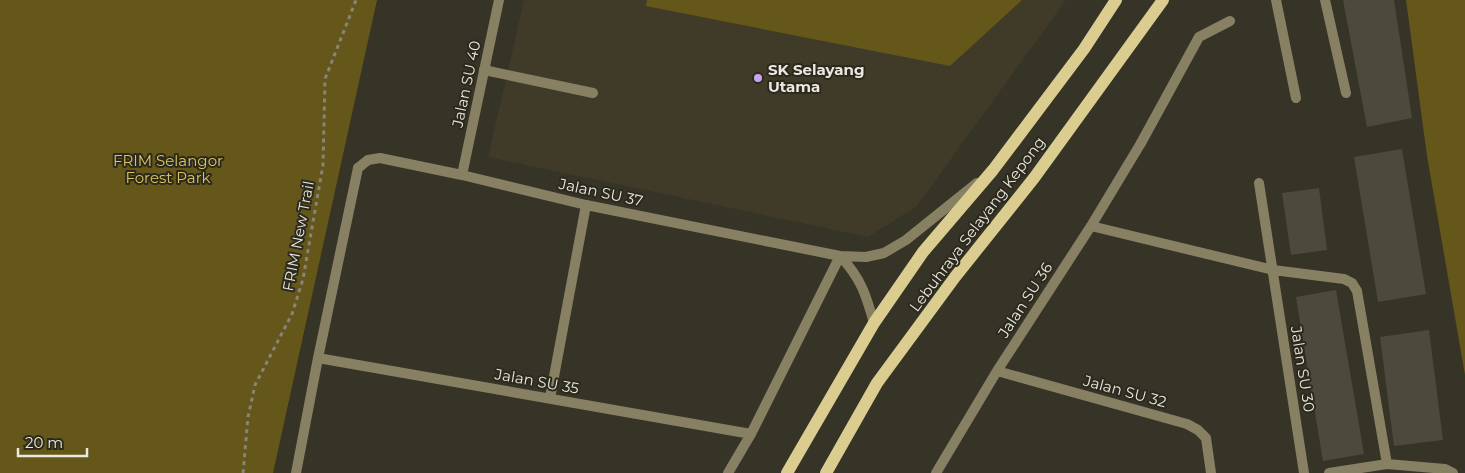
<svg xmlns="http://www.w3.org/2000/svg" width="1465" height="473" font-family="Montserrat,sans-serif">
<rect width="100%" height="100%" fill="#363327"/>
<path fill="#3f3b28" d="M524 0H1066L917 206 868 237 488 157Z"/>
<path fill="#645719" d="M0 0H377L273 473H0Z
M647 0H1022L950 66 646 6Z
M1406 0H1465V375L1427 156Z"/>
<path fill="#4d4a3d" d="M1343 0H1394L1412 118 1367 127Z
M1402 149 1426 294 1378 302 1354 157Z
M1319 188 1327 250 1291 255 1282 193Z
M1336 290 1364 454 1323 461 1296 297Z
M1429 330 1443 440 1394 446 1380 337Z"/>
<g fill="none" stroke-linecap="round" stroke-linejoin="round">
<path stroke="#87847a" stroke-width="3" stroke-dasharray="4 4" stroke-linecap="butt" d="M243 473 248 417 255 385 292 314 303 279 323 165 325 79 356 0"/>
<path stroke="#878063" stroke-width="10" d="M1276 0 1296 98
M1325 0 1346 93
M484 70 593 93
M1141 143 1199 37 1230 21
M1259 183 1304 473
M1273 270 1344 279 1352 283 1357 291 1387 464
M550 398 586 205
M296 473 318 358 358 168
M1329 473 1387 464 1445 469 1453 473"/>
<path stroke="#878063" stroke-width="10" d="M358 168 368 160 380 158 462 175 586 205 840 256 866 257 884 253 906 240 977 183
M462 175 499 0
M1091 226 1273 270
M840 256C861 278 866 295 874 323
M318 358 751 434
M997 371 1187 424 1198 430 1206 438 1211 473
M728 473 751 434 840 256
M936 473 997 371 1091 226 1141 143"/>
<path stroke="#dbcd8f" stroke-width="12" d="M787 473 874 323 923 252 993 170 1084 49 1116 0
M826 473 877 383 955 277 1034 178 1163 0"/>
</g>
<circle fill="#c9a5ee" stroke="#2c291d" stroke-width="2" cx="758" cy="78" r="5"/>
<g text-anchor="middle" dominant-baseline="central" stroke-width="4" stroke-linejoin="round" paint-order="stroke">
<g font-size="15" font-weight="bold" fill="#eae8e0" stroke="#2c291d" text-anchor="start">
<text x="768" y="69">SK Selayang<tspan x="768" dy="17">Utama</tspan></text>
</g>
<g font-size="15" fill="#eae8e0" stroke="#2c291d">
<text transform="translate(466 84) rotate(-78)">Jalan SU 40</text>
<text transform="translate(601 192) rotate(12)">Jalan SU 37</text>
<text transform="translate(977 224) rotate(-53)">Lebuhraya Selayang Kepong</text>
<text transform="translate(298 236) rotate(-79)">FRIM New Trail</text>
<text transform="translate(1025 300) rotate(-57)">Jalan SU 36</text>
<text transform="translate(1303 369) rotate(81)">Jalan SU 30</text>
<text transform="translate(537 381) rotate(10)">Jalan SU 35</text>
<text transform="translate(1125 391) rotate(15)">Jalan SU 32</text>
</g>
<g font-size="15" fill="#dbc45c" stroke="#2c291d">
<text x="168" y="160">FRIM Selangor<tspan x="168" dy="17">Forest Park</tspan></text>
</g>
</g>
<path d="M18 448v8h69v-8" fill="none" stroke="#eae8e0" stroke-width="2.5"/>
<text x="25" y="448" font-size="15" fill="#eae8e0" stroke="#2c291d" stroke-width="4" paint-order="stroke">20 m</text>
</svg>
